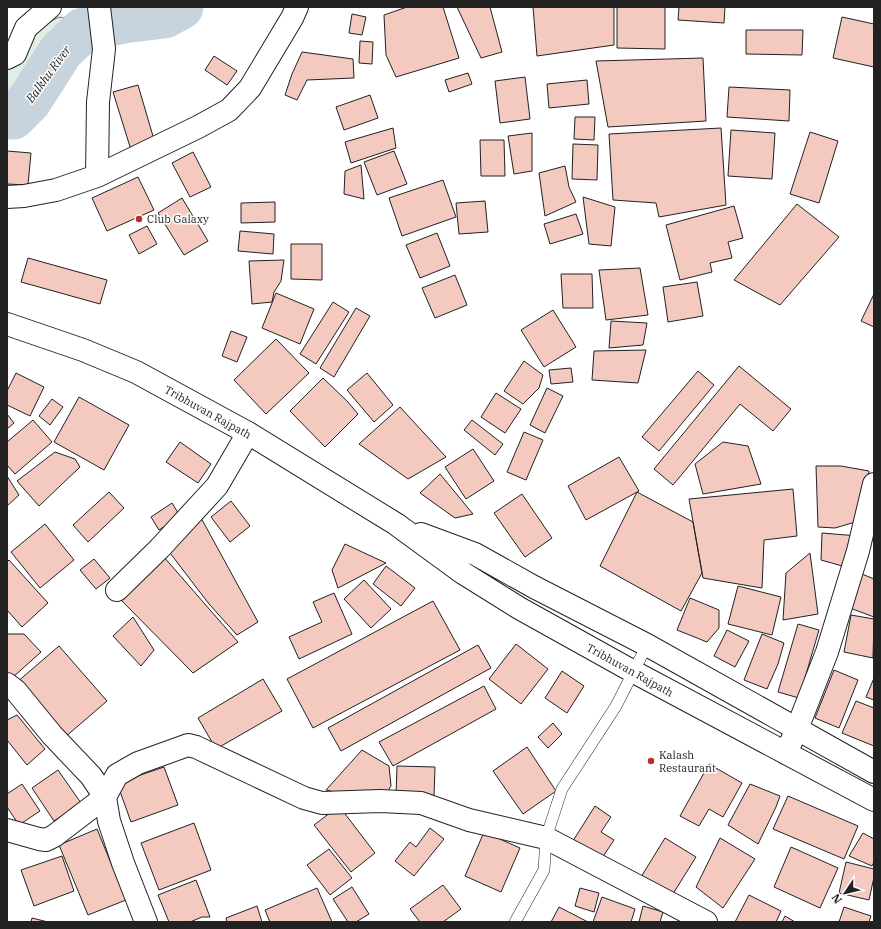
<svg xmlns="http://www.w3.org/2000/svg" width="881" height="929" font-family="'IBM Plex Serif',serif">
<rect width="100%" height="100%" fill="#fff"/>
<path fill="#e0efe3" stroke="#6f6f6f" d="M59 17 111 25 7 98V45Z"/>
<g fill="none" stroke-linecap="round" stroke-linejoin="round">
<path stroke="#c7d3dd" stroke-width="45" d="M7 117H13L29 101 61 51 83 30 123 21 164 16 181 7"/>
</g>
<path fill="#f3c9c0" stroke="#222" d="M407 7H443L459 58 396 77 386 55 384 15Z
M457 7H490L502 52 481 58Z
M533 7H614V45L537 56Z
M617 7H665V49L617 48Z
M679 7H725L724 23 678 20Z
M352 14 366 17 362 35 349 33Z
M842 17 874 24V67L833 58Z
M746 30H803L802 55 746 54Z
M360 41 373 42 372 64 359 63Z
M302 52 353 59 354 78 307 80 297 100 285 95 292 74Z
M214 56 237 71 227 85 205 70Z
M703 58 706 121 608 127 596 61Z
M468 73 472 84 449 92 445 80Z
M525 77 530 119 500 123 495 81Z
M587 80 589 104 549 108 547 84Z
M138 85 155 143 131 150 113 92Z
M729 87 790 90 789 121 727 117Z
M370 95 378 118 344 130 336 107Z
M575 117H595L594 140 574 139Z
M393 128 396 148 351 163 345 142Z
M721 128 726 205 659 217 656 203 613 200 609 134Z
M731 130 775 133 772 179 728 176Z
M810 132 838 141 819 203 790 194Z
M532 133V171L514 174 508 136Z
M480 140H504L505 176H481Z
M573 144 598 145 597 180 572 179Z
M7 151 31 153 28 185 7 184Z
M394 151 407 184 377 195 364 162Z
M193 152 211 187 190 197 172 163Z
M361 165 364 199 344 194 345 171Z
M565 166 569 187 576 202 545 216 539 173Z
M138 177 154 210 107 231 92 198Z
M443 180 456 217 402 236 389 198Z
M583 197 615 207 611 246 589 244Z
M182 198 208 241 184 255 158 213Z
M485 201 488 232 459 234 456 203Z
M275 202V222L241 223V203Z
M797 204 839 237 780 305 734 280Z
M734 206 743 238 728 242 732 258 710 263 712 272 680 280 666 225Z
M576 214 583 234 550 244 544 224Z
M147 226 157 244 139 254 129 235Z
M240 231 274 234 273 254 238 251Z
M437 233 450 266 420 278 406 245Z
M291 244H322V280L291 279Z
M28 258 107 280 100 304 21 282Z
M284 260 281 281 274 292 272 302 252 304 249 261Z
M640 268 648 315 606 320 599 270Z
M561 274H592L593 308H563Z
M455 275 467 305 435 318 422 288Z
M697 282 703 316 668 322 663 287Z
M276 293 314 309 300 344 262 328Z
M874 294V327L861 321Z
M333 302 349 312 316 364 300 354Z
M356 308 370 316 334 377 320 368Z
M553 310 576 347 544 367 521 330Z
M611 321 647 323 643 345 609 348Z
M231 331 247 337 237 362 222 356Z
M276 339 309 373 266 414 234 380Z
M646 350 638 383 592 380 594 351Z
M524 361 543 375 539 388 523 404 504 391Z
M739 366 791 409 773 431 740 404 673 485 654 469Z
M571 368 573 382 551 384 549 370Z
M698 371 714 385 659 451 642 437Z
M16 373 44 387 30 416 7 405V391Z
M367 373 393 405 374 422 347 390Z
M323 378 347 401 358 414 325 447 290 411Z
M547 388 563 396 545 433 530 425Z
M496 393 521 409 505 433 481 417Z
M79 397 129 425 104 470 54 442Z
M52 399 63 407 50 425 39 416Z
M400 407 446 457 408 479 359 444Z
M7 414 14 423 7 429Z
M33 420 52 442 15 474 7 465V442Z
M472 420 503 444 495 455 464 430Z
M524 432 543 440 526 480 507 472Z
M180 442 211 464 198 483 166 462Z
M723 442 748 446 761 484 703 494 695 464Z
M473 449 494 481 466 499 445 467Z
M55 452 75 459 80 467 39 506 17 481Z
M619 457 639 491 586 520 568 486Z
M816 466H841L869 471 862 520 835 528 818 527Z
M440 474 473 514 455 518 420 493Z
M7 476 19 495 7 506Z
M793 489 797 536 764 540 762 588 703 578 689 499Z
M109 492 124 508 88 542 73 525Z
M637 492 693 522 702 573 681 611 600 566Z
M522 494 552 538 525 557 494 513Z
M231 501 250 526 230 542 211 517Z
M172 503 180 516 159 530 151 517Z
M200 516 258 622 237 635 209 604 170 553Z
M45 524 74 560 40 588 11 552Z
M822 533 858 536 846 567 821 560Z
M345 544 386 563 338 588 332 570Z
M810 553 818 614 783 620 786 573Z
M163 556 238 642 193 673 120 599Z
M94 559 110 578 96 589 80 570Z
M9 560 48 603 22 627 7 610V562Z
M386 566 415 588 401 606 373 584Z
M862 574 874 579V617L850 608Z
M364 580 391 609 371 628 344 599Z
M738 586 781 597 772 635 728 624Z
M334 593 352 634 299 659 289 637 322 622 313 602Z
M690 598 719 610V628L707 642 677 630Z
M433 601 460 650 313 728 287 679Z
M851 615 874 619 873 658 844 652Z
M133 617 154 650 141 666 113 636Z
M798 624 819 630 799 698 778 692Z
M727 630 749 641 735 667 714 656Z
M8 634H24L41 652 12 678 7 673V636Z
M762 634 784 643 778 664 767 689 744 680Z
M516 644 548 669 521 704 489 679Z
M478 645 491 668 341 751 328 728Z
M59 646 107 701 64 738 16 683Z
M834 670 858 680 839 728 815 718Z
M562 671 584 686 567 713 545 698Z
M874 678V700L866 697Z
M263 679 282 711 216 749 198 718Z
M484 686 496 709 393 766 379 742Z
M856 701 874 708V746L842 733Z
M17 715 45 749 27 765 7 740V720Z
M553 723 562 734 548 748 538 737Z
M527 747 556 791 523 814 493 771Z
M362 750 389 766 391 786 384 797 361 798 326 790Z
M709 764 742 783 723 817 709 809 699 826 680 816Z
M397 766 435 767 434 797 396 795Z
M164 767 178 805 131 822 117 783Z
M58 770 81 803 54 821 32 788Z
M22 784 40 811 19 825 7 807V794Z
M750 784 780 796 776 807 758 844 728 825Z
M788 796 858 826 844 859 773 829Z
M339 806 375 853 351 872 314 825Z
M595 806 611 817 601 832 614 840 602 858 571 844Z
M194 823 211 870 159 890 141 843Z
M430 828 444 839 414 876 395 861 410 842 416 847Z
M97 829 126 900 88 915 59 845Z
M484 832 520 848 501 892 465 876Z
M863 833 874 839V862L872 866 849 856Z
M665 838 696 857 671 897 641 877Z
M720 838 755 859 723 908 696 887Z
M791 847 838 868 820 908 774 887Z
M329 849 352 878 330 895 307 865Z
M62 856 74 891 34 906 21 870Z
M846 862 874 869V877L869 900 839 893Z
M196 880 210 917H202L190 922H169L158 895Z
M443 885 461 909 443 922H420L410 909Z
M352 887 369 914 356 922H348L333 899Z
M317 888 332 922H270L265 910Z
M580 888 599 893 594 912 575 906Z
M749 895 781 911 776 922H735Z
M602 897 635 909 631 922H593Z
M257 906 262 922H227L226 918Z
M643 906 663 912 660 922H639Z
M559 907 588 922H551Z
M844 907 871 916 869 922H839Z
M785 916 795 922H782Z
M32 918 48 922H31Z"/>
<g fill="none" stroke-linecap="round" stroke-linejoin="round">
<g stroke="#222" stroke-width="12">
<path id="lane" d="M515 922 544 870 546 838 562 789 616 706 647 645"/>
</g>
<g stroke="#222" stroke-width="24">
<path id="street" d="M7 58 15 54 26 28 50 7
M97 176 98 102 104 49 99 7
M7 197 24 196 56 190 97 176 198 127 229 110 250 88 292 18 297 7
M117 590 160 548 217 486 248 433
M7 684 16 691 52 735 91 776 105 797 109 821 123 863 146 922
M786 753 797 729 827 652 858 551 874 484
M7 830 39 839 46 840 54 836 105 797 117 775 138 763 188 745 196 747 304 798 322 803 380 801 421 803 469 820 546 838 706 922"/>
</g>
<g stroke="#222" stroke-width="24">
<path id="highway" d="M7 324 83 350 136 372 248 433 396 524 463 573 519 608 634 672 874 800
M421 534 475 554 534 587 647 645 874 772"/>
</g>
<use href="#lane" stroke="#fff" stroke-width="11"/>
<use href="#street" stroke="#fff" stroke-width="22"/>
<use href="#highway" stroke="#fff" stroke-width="22"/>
</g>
<g fill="#c62828" stroke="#fff" stroke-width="1.5">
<circle cx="139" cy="219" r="4"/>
<circle cx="651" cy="761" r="4"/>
</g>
<g text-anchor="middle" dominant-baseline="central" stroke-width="3" stroke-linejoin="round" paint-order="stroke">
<g font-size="11" fill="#222" stroke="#fff" text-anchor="start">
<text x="147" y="219">Club Galaxy</text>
<text x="659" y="755">Kalash<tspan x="659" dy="13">Restaurant</tspan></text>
</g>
<g font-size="11" fill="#222" stroke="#fff">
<text transform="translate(208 412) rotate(29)">Tribhuvan Rajpath</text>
<text transform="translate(630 670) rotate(29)">Tribhuvan Rajpath</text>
</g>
<g font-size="12" font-style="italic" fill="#222" stroke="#fff">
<text transform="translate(48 74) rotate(-54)">Balkhu River</text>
</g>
</g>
<rect width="881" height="929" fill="none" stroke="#222222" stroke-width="16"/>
<g transform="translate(845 893) rotate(235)" stroke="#ffffff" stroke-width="3" paint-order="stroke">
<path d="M0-3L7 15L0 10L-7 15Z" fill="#222222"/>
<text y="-6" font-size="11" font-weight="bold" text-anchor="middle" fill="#222222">N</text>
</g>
</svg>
